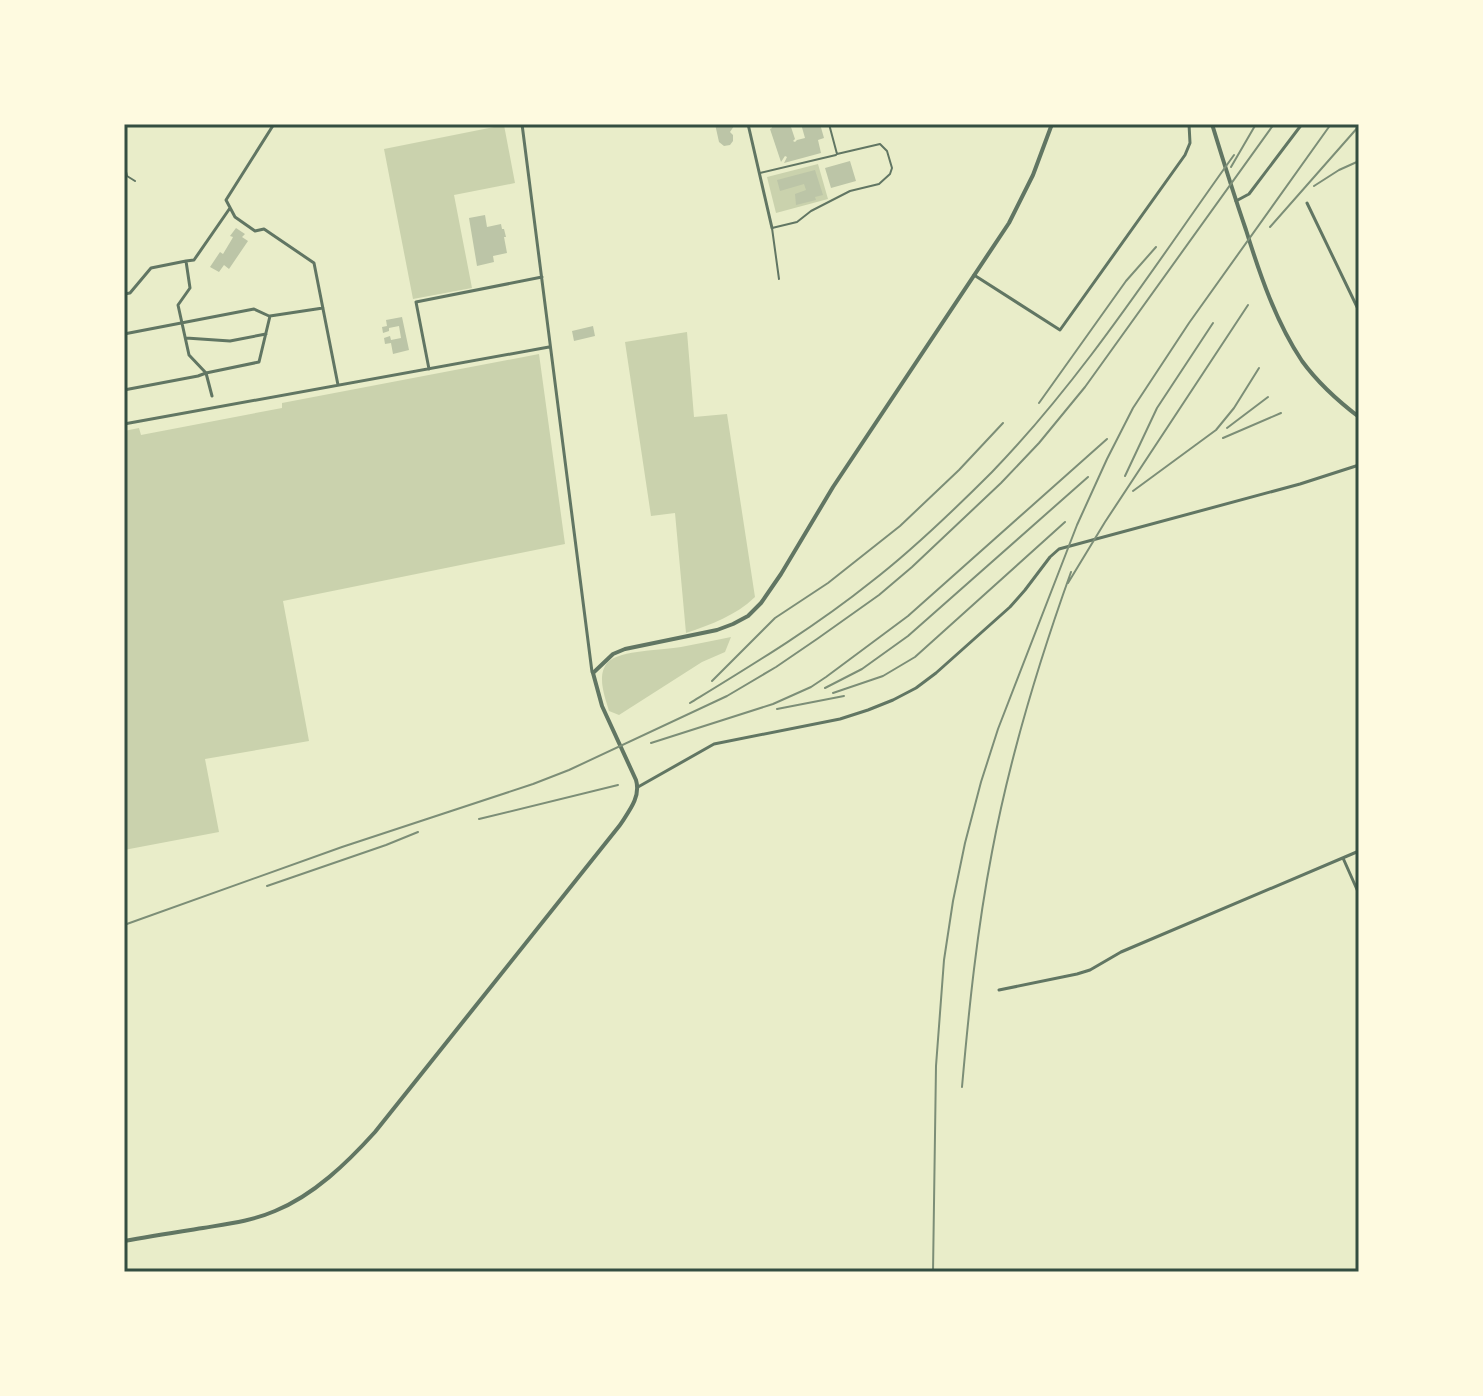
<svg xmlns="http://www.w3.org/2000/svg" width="1483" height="1396" font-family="Cabin,sans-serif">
<rect width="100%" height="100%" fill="#e9edc9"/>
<path fill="#cad2ad" d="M504 125 515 183 454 195 472 288 413 299 384 149Z
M818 164 828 199 776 213 767 177Z
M687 332 694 417 727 414 755 597C735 616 712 624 686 633L675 513 651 516 625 342Z
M539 354 565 544 283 601 309 741 205 759 219 832 124 850V431L139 428 141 435 282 408V403Z
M731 637 725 652 702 662 619 715 609 711C605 697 596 675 608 662 620 650 664 650 681 647 698 644 715 640 731 637Z"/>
<path fill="#bcc5a7" d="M715 124H728L734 126 730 132 733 135V141L730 145 724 146 719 142Z
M771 124H790L795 139 793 141 795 142 797 140 805 138 801 124H820L824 138 818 140 821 153 784 163 787 157 785 156 781 162 770 129 772 128Z
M850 161 856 181 831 188 825 168Z
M815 170 823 195 815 197 816 200 796 205 795 194 806 190 804 184 780 191 777 180Z
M485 215 487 227 501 224 502 229H504L506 237H504L507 253 493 256 494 262 477 266 469 218Z
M236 228 245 234 242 237 248 241 229 269 224 265 219 272 210 267 220 252 223 254 232 239 233 237 230 236Z
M402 317 409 350 393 354 391 343 385 344 384 338 390 336 391 340 401 338 399 326 389 328V331L383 333 382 327 387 326 386 320Z
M593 326 595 336 574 341 572 331Z"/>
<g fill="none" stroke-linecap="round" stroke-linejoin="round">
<path stroke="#617663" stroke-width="2" d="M124 163 127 176 135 181
M760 173 836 155
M779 279 772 228 797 222 811 211 850 191 879 184 890 174 892 168 887 151 880 144 837 154 829 124"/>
<path stroke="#617663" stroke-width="3" d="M274 124 226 200 235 217 255 231 264 229 314 263 338 385
M522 124 592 672
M748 124 772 228
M1236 201 1249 194 1302 124
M1307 203 1359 311
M974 275 1060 330 1185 155 1190 143 1189 124
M124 294 130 293 151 268 186 261
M124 334 254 309 269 316
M186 338 230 341 266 334
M429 369 416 302 542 277
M124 390 198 376 206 373 189 355 178 305 190 288 186 261 194 260 230 208
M212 396 206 373 259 362 270 316 323 308
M124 424 549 347
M638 787 714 744 840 719 868 710 893 700 916 688 936 673 1010 607 1025 590 1050 557 1059 549 1300 484 1359 465
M1343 858 1359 894
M999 990 1077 974 1090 970 1121 952 1359 851"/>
<path stroke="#617663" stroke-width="4" d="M1212 124C1223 160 1234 195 1246 230 1260 275 1276 322 1302 361 1318 383 1338 401 1359 417
M124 1241C150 1236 177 1232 203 1228 227 1224 252 1221 275 1211 314 1195 347 1163 375 1132L620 825C629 811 641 797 636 780L602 706 593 673 613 654 625 649 717 630 733 624 748 616 761 603 781 574 833 487 1009 223 1033 175 1052 124"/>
<path stroke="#7c8e77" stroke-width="2" d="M1231 167 1256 124
M1314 186 1339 170 1359 161
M1270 227 1359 126
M1039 403 1126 281 1156 247
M1227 428 1268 397
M1223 438 1281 413
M1125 476 1157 408 1213 323
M1133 491 1216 430 1234 408 1259 368
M1068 583 1105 522 1248 305
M712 681 775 618 828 583 900 526 959 470 1003 423
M825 688 862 669 908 636 1088 477
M833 693 883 676 915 657 1065 522
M690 703C752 665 815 627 871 582 914 549 954 510 992 472 1084 377 1157 262 1234 155
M777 709 844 696
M651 743 773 704 811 687 826 677 908 616 1107 439
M479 819 618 785
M267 886 386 845 418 832
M124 925 342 847 533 784 569 770 727 696 776 667 817 639 879 595 912 567 1001 483 1039 443 1085 387 1274 124
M962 1087C969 1008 977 930 992 852 1010 756 1038 664 1071 572
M933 1272 936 1066 944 960 953 901 965 843 981 782 998 729 1077 525 1107 459 1133 408 1189 323 1331 124"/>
</g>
<rect width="1483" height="1396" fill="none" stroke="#fefae0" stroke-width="252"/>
<rect x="126" y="126" width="1231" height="1144" fill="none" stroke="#344e41" stroke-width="3"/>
</svg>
